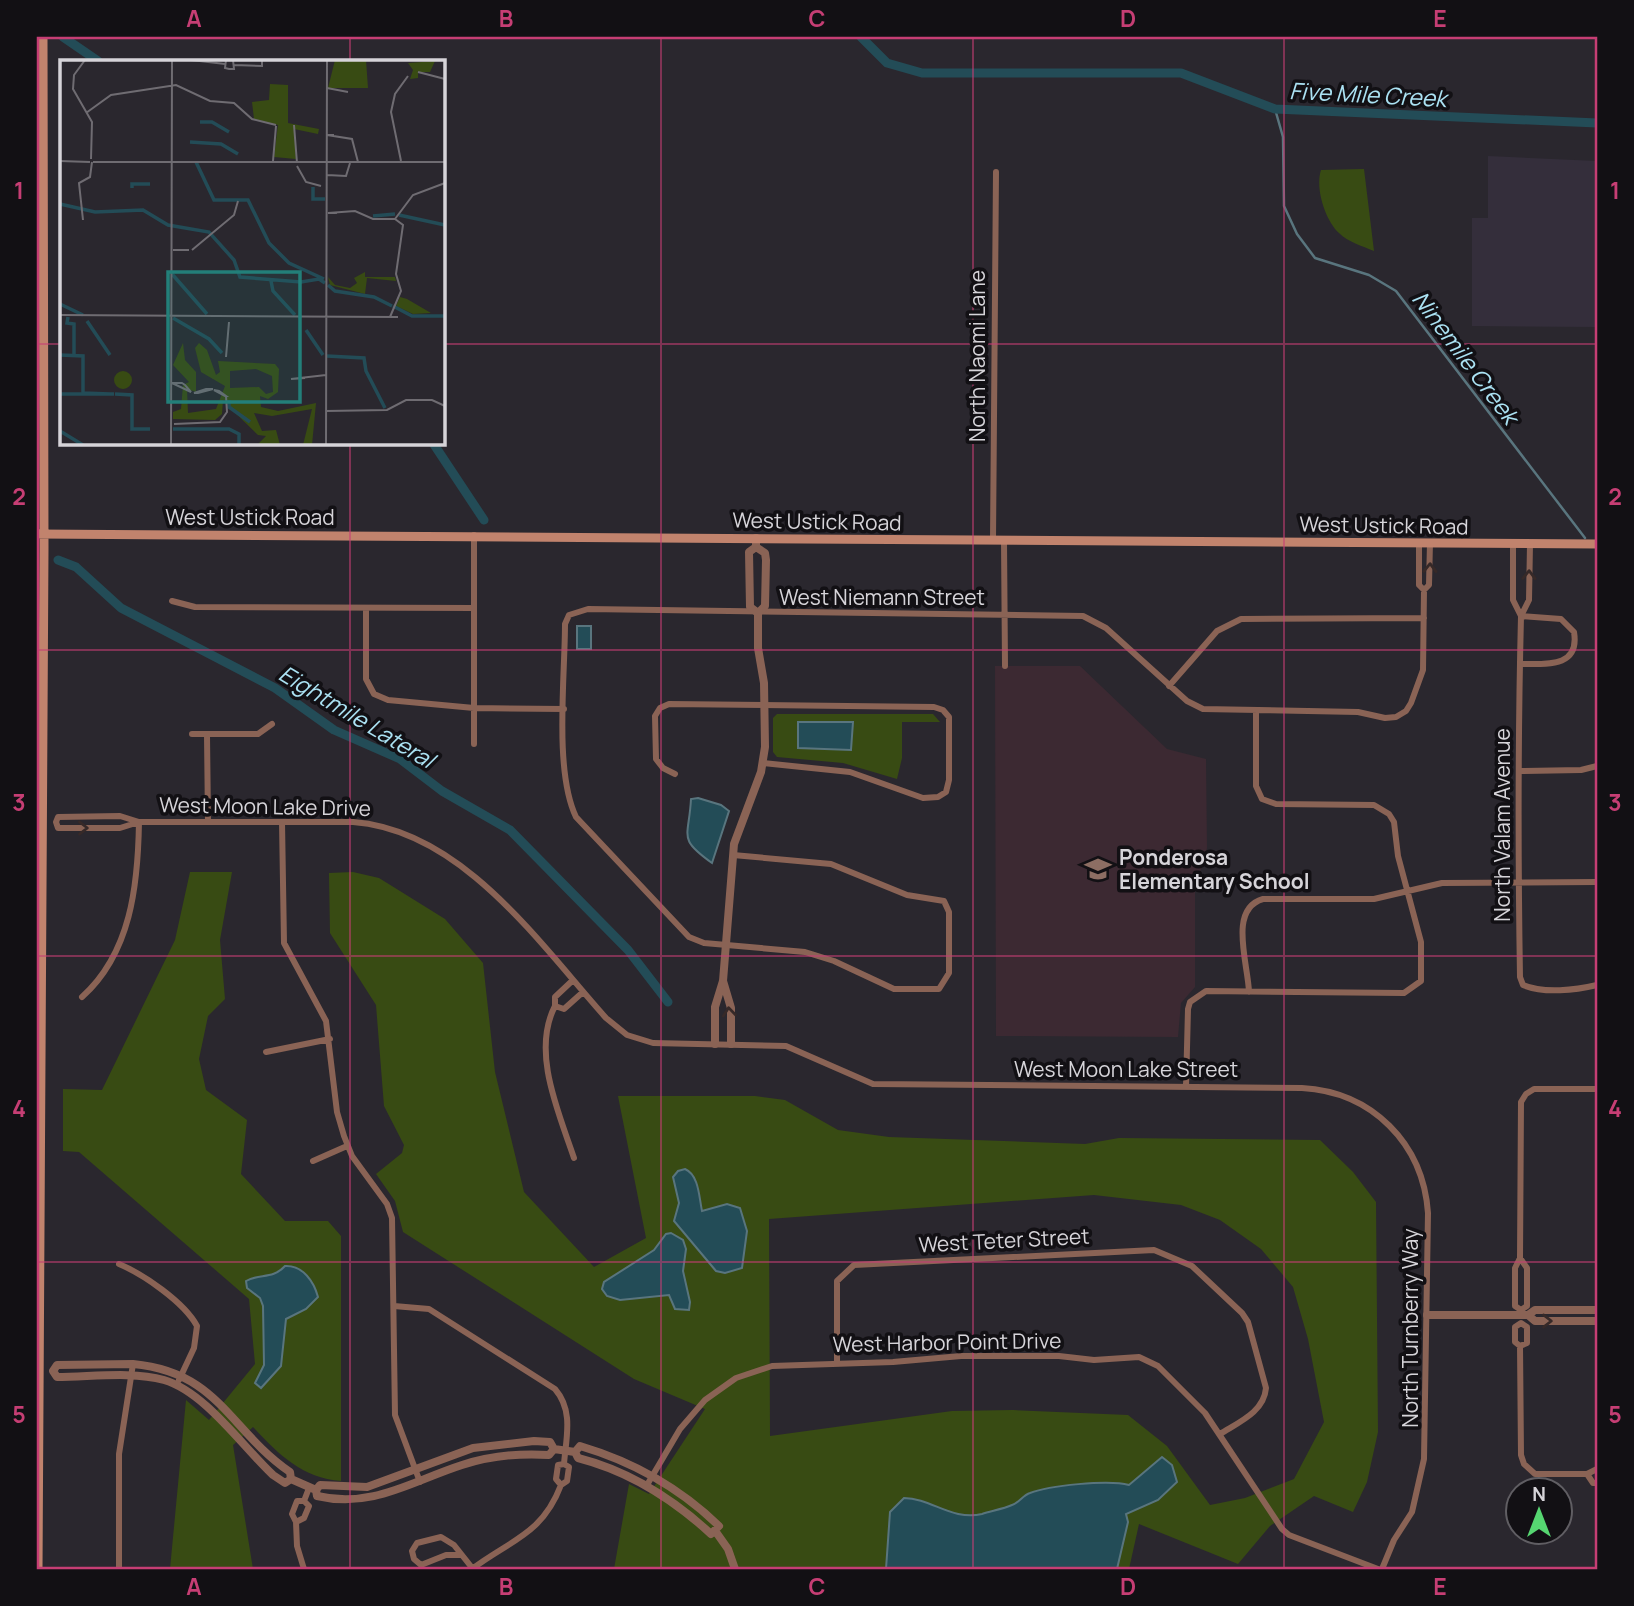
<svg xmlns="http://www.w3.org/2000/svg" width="1634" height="1606" font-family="Manrope,sans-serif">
<rect width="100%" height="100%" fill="#2a272e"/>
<path fill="#342e3b" d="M1488 156 1597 161V327L1472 326V218H1488Z"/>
<path fill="#3c2932" d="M995 666H1080L1167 749 1206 759 1207 848 1195 890V987L1181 1003 1178 1037 996 1036Z"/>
<path fill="#384b13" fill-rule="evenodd" d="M1364 169 1374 251C1362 246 1348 242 1339 233 1325 220 1315 188 1321 170Z
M777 714H933L940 722H902V758L897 779 843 763 777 757 773 752V718Z
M190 872H232L220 940 225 999 208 1016 199 1059 206 1090 247 1120 241 1174 285 1221H328L341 1236V1481C302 1478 278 1454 253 1427L233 1445 253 1569H170L186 1400 209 1420 255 1364 249 1299 79 1152 63 1151V1089L102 1090 175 940Z
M353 872 379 878 445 919 483 963 495 1072 524 1192 594 1267 646 1238 618 1096H755L785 1100 838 1130 889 1137 1085 1144 1119 1138 1320 1140 1353 1172 1376 1202 1378 1432 1367 1482 1353 1512 1314 1496 1270 1526 1238 1564 1139 1524 1129 1569H614L629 1484 649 1494 705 1409 634 1379 403 1232 395 1201 376 1174 402 1153 404 1145 384 1106 376 1005 330 933 329 873ZM1094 1195 1181 1205 1220 1220 1261 1249 1293 1287 1308 1339 1324 1422 1294 1479 1245 1498 1210 1505 1167 1446 1128 1415 1013 1410 952 1411 770 1436 769 1219Z"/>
<path fill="#234c57" stroke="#59757e" stroke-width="2" d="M577 626H591V649H577Z
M798 722H853L851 750 798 748Z
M698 798 721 805 729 811 712 863C677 838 689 838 691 799Z
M685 1169C699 1175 699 1197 702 1211L727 1204 740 1208 747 1231 742 1268 725 1273 716 1271 674 1221 679 1203 673 1177 678 1171Z
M671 1233 683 1240 686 1249 683 1271 690 1302 689 1310 675 1309 669 1295 620 1300 607 1296 602 1289 604 1282 654 1250 666 1234Z
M285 1266C303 1265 314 1282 318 1297L306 1309 286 1319 281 1366 261 1388 255 1383 264 1365 263 1306 260 1298 247 1288 246 1281C260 1273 272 1280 285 1266Z
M1162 1457 1172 1465 1177 1482 1158 1500 1126 1514 1128 1522 1117 1569H886L890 1512 904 1498C931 1498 952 1521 982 1514 991 1511 1003 1509 1012 1505 1019 1503 1023 1495 1030 1493 1048 1486 1108 1479 1129 1485Z"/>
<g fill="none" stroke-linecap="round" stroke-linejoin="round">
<path stroke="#59757e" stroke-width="2.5" d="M1275 109 1283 137 1284 206 1297 234 1315 258 1369 275 1396 291 1585 538"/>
<path stroke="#234c57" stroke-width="9" d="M63 37 98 61
M861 37 887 63 922 73H1181L1275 109 1597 123
M433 443 484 520
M58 560 76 567 121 608 275 688 334 730 400 759 442 791 510 830 628 950 668 1002"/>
<path stroke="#8a6355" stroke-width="6" d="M474 535V744
M993 540 996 172
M1004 541 1005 666
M1419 542V585L1424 590 1429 585 1430 542
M1513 544V600L1521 616 1529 600 1530 544
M172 601 195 607 473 608
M366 608V679L374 694 388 700 474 708 564 709
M1520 664C1546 664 1580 668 1574 632L1561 619 1521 616C1518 736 1518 856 1520 977L1523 985C1544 994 1576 990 1597 985
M1169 686 1217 631 1241 619 1424 618
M192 734H258L272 724
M207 735 208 822
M1519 771 1581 770 1597 766
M675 774 663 768 656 759 655 716 660 708 669 704 934 707 943 710 949 717V780L946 792 938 797 923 798 850 772 763 763
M139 822 120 828H58L56 822 58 817 120 816 139 822H353C462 830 539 943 606 1018L627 1035 653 1043 786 1046 873 1084 1302 1088C1372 1092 1423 1143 1428 1213L1424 1459 1412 1512 1394 1540 1382 1569
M282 822 284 943 326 1021 337 1112 344 1136 352 1156 387 1204 392 1218 395 1415 420 1482
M733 855 831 864 907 895 944 901 949 912V973L939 989H894L834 961 805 952 704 943 689 937 576 817C554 771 565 677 565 624L569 615 588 609 1083 616 1106 628 1187 701 1203 709 1358 712 1385 718 1396 717 1406 711 1411 703 1423 670 1424 590
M572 981 555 997V1006L564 1009 583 992
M1249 992C1248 963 1228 909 1263 899H1374L1442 883 1597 882
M82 997C131 953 138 885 139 822
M555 1006C531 1052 559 1113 574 1158
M266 1052 330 1039
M1186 1087 1188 1009 1190 1002 1206 991 1404 993 1421 981V942L1398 856 1394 822 1389 814 1374 805 1276 804 1262 799 1256 786V711
M313 1161 347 1146
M1520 1258 1521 1102 1526 1094 1534 1089H1597
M1520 1258 1527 1268V1306L1521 1310 1515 1306V1268Z
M119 1264C143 1274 184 1302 197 1326L194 1348 179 1380
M394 1306 429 1309 555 1389C574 1411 566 1438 564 1464L569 1467 567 1481 561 1485 556 1479 558 1465 564 1464
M1521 1323 1527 1327V1343L1520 1346 1515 1342V1327Z
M1520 1346 1521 1455 1524 1464 1535 1474H1587
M837 1363V1281L854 1265 1154 1250 1192 1266 1242 1313 1248 1322 1266 1388C1264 1412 1239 1422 1220 1434
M1597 1469 1587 1474 1593 1483H1597
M647 1485 680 1429 705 1400 736 1378 772 1366 893 1362 961 1356H1059L1094 1360 1139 1357 1158 1366 1205 1413 1282 1529 1289 1535 1378 1569
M304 1501H297L292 1514 296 1522 304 1518 309 1506 304 1501 309 1488
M296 1522 297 1546 304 1569
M461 1555H446L421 1565 414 1559 412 1551 417 1543 441 1537 454 1545 473 1569
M119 1569V1454L133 1364
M472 1569C510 1540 542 1535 561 1485"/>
<path stroke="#8a6355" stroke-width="8" d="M756 538V547L749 552 750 607 758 613 765 606 766 560 765 553 756 547
M723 981 731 1008V1044
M715 1044V1007L723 981 734 844 761 772 765 747 764 683 758 648V613
M1597 1310H1535L1528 1315 1535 1321H1597
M1427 1315H1528
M133 1364C219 1372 229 1430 290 1472L291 1479 285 1483 273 1475C242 1446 205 1392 164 1380 132 1371 91 1377 57 1377L53 1371 57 1365Z
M534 1441 550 1442 554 1449 549 1455C519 1453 490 1456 462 1465 412 1481 372 1509 317 1496L316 1490 320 1485 367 1487 473 1448Z
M580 1446C634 1462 679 1487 719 1526L711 1534C672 1498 629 1471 578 1458L575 1452Z
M554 1449 575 1452
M291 1479 316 1490
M716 1532 728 1549 735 1569"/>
<path stroke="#c1836d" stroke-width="9" d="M37 534 1597 544
M38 1569 44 548 43 37"/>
</g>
<defs><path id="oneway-chevron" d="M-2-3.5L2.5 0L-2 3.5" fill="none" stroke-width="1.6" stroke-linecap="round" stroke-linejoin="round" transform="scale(1.75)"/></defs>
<g stroke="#362928">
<use href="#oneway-chevron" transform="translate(1430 568) rotate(-89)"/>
<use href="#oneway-chevron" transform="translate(1529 575) rotate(-89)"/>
<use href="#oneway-chevron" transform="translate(83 828)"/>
<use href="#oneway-chevron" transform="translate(729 1012) rotate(-96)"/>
<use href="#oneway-chevron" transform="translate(1547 1321)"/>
</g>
<path fill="none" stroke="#c63e74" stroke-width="2" stroke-opacity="0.55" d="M350 37V61M661 37V1569M973 37V1569M1284 37V1569M37 344H61M443 344H1597M350 443V1569M37 650H1597M37 956H1597M37 1262H1597"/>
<defs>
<g id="school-bare" transform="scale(2.1)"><path d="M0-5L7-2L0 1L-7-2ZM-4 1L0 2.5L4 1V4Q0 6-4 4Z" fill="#8d6e63" stroke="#121014" stroke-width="2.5" paint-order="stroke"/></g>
</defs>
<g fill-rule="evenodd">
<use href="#school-bare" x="1098" y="869"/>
</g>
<g text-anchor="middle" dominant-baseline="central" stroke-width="7" stroke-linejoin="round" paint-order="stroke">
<g font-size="21" fill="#d6d4d9" stroke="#121014">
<text transform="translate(977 356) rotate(-90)">North Naomi Lane</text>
<text x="250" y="517">West Ustick Road</text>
<text transform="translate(817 521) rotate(1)">West Ustick Road</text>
<text transform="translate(1384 525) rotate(1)">West Ustick Road</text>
<text x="882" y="597">West Niemann Street</text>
<text transform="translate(265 806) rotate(1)">West Moon Lake Drive</text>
<text transform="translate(1502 825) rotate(-90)">North Valam Avenue</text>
<text x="1126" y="1069">West Moon Lake Street</text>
<text transform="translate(1004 1240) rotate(-3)">West Teter Street</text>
<text transform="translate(1410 1328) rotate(-90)">North Turnberry Way</text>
<text transform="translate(947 1342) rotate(-1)">West Harbor Point Drive</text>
</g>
<g font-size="21" font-weight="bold" fill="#d6d4d9" stroke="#121014" text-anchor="start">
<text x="1119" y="857">Ponderosa<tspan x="1119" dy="24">Elementary School</tspan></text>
</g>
<g font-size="23" font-style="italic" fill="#abe2f3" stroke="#121014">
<text transform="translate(1368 94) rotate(3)">Five Mile Creek</text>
<text transform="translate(1466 357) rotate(53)">Ninemile Creek</text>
<text transform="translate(357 716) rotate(31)">Eightmile Lateral</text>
</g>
</g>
<g transform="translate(60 60)">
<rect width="385" height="385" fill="#2a272e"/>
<path d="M275 0H306L308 28H268ZM375 1 370 12H358V18L350 19 353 10 348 3ZM210 24 228 25V63L259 69 258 74 234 69 236 99 214 97 218 65 194 59 192 42 209 40ZM305 212V217H335L336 221 307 218 305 234 270 225 268 217 275 225 290 228 297 223 294 218ZM340 237 347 239 371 253 353 254 336 246ZM123 283 125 300 136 312V332L127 329 128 353 156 349 165 326 141 312 135 288 139 283 147 290 156 315 160 312 158 301 215 304 219 309 218 332 208 339 200 336 201 347 218 351 256 343 252 385H243L252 349 212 356 194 353 202 371 216 370 220 385H197L206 376 198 375 169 347V340H163L162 354 155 360 113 359V352L121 349 123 325 129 322 113 305ZM196 309 212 316 213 332 206 334 199 327 170 328V311ZM54 320a9 9 0 1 1 18 0a9 9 0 1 1-18 0Z" fill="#384b13" fill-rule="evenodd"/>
<path fill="none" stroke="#234c57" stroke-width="3.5" d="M140 62H152L169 72M130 82 161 84 178 94M136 102 154 140H188L209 183 229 203 264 219M253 127V139H265M72 128V124H90M0 144 35 152 83 150 108 165 149 172 174 200 180 217 241 222 259 219 265 223M339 155 385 165M313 156 335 154M112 214 147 254M211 221 213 231 235 255M268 225 275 231 314 237 332 246M0 244 23 255M333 246 352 256H385M8 257 7 263 14 264V294M113 258 149 279 162 293M27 261 50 295M246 270 263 295M0 295 23 296V333L50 334M267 296 304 298 306 311 325 348M0 334H54M55 334 72 335V369H90M169 340V347L190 362M113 369H169L179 374V385M0 371 23 385"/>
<path fill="none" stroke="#6f6c72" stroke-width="2" d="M25 0 14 15 13 29 32 62 31 99M131 0 165 4M166 0 165 8 169 9H174L173 0M174 5 202 6V0M358 12 385 19M267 28 288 32M26 53 51 35 116 25 150 41 174 43 192 59 216 65M234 65 237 103M274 75H267L292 79 298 102M0 101 30 102M213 101 216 66M341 101 331 52 335 34 348 16M33 102H385M237 106 246 122 261 126M267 115 286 116 290 103M277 153H268L295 151 313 159H335M335 159 353 135 385 123M23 160 19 123 30 117 32 102M125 190H113H129M132 190 174 155 178 141M0 255 338 257M330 257 341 231 336 214 343 165 335 159M166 297 169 262M245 318 231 319 266 315M122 323 125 325 131 332 112 323ZM146 329H153L138 333H134ZM154 330 159 331 166 336H165ZM266 351 327 350 346 340H372L385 346M114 364 160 362 167 352 166 336M111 385 112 0M266 385 267 0"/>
<path fill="#237f79" fill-opacity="0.15" stroke="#237f79" stroke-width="3.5" d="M108 212H240V342H108Z"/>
<rect width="385" height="385" fill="none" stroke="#d6d4d9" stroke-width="3.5"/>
</g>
<rect width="1634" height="1606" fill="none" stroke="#121014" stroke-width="77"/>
<g transform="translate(1539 1511)"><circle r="33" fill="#121014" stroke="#605e63" stroke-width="2"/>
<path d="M0-5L12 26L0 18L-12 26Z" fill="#56d671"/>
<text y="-10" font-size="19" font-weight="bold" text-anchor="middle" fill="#d6d4d9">N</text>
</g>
<rect x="38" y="38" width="1558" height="1530" fill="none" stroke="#c63e74" stroke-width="2.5"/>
<g font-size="23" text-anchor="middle" font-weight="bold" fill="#c63e74">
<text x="194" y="27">A</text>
<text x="506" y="27">B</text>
<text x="817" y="27">C</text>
<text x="1128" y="27">D</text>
<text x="1440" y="27">E</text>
<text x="19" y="199">1</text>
<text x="1615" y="199">1</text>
<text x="19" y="505">2</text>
<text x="1615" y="505">2</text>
<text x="19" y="811">3</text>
<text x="1615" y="811">3</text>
<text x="19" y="1117">4</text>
<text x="1615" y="1117">4</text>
<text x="19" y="1423">5</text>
<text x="1615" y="1423">5</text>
<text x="194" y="1595">A</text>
<text x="506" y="1595">B</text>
<text x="817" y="1595">C</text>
<text x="1128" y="1595">D</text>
<text x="1440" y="1595">E</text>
</g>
</svg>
